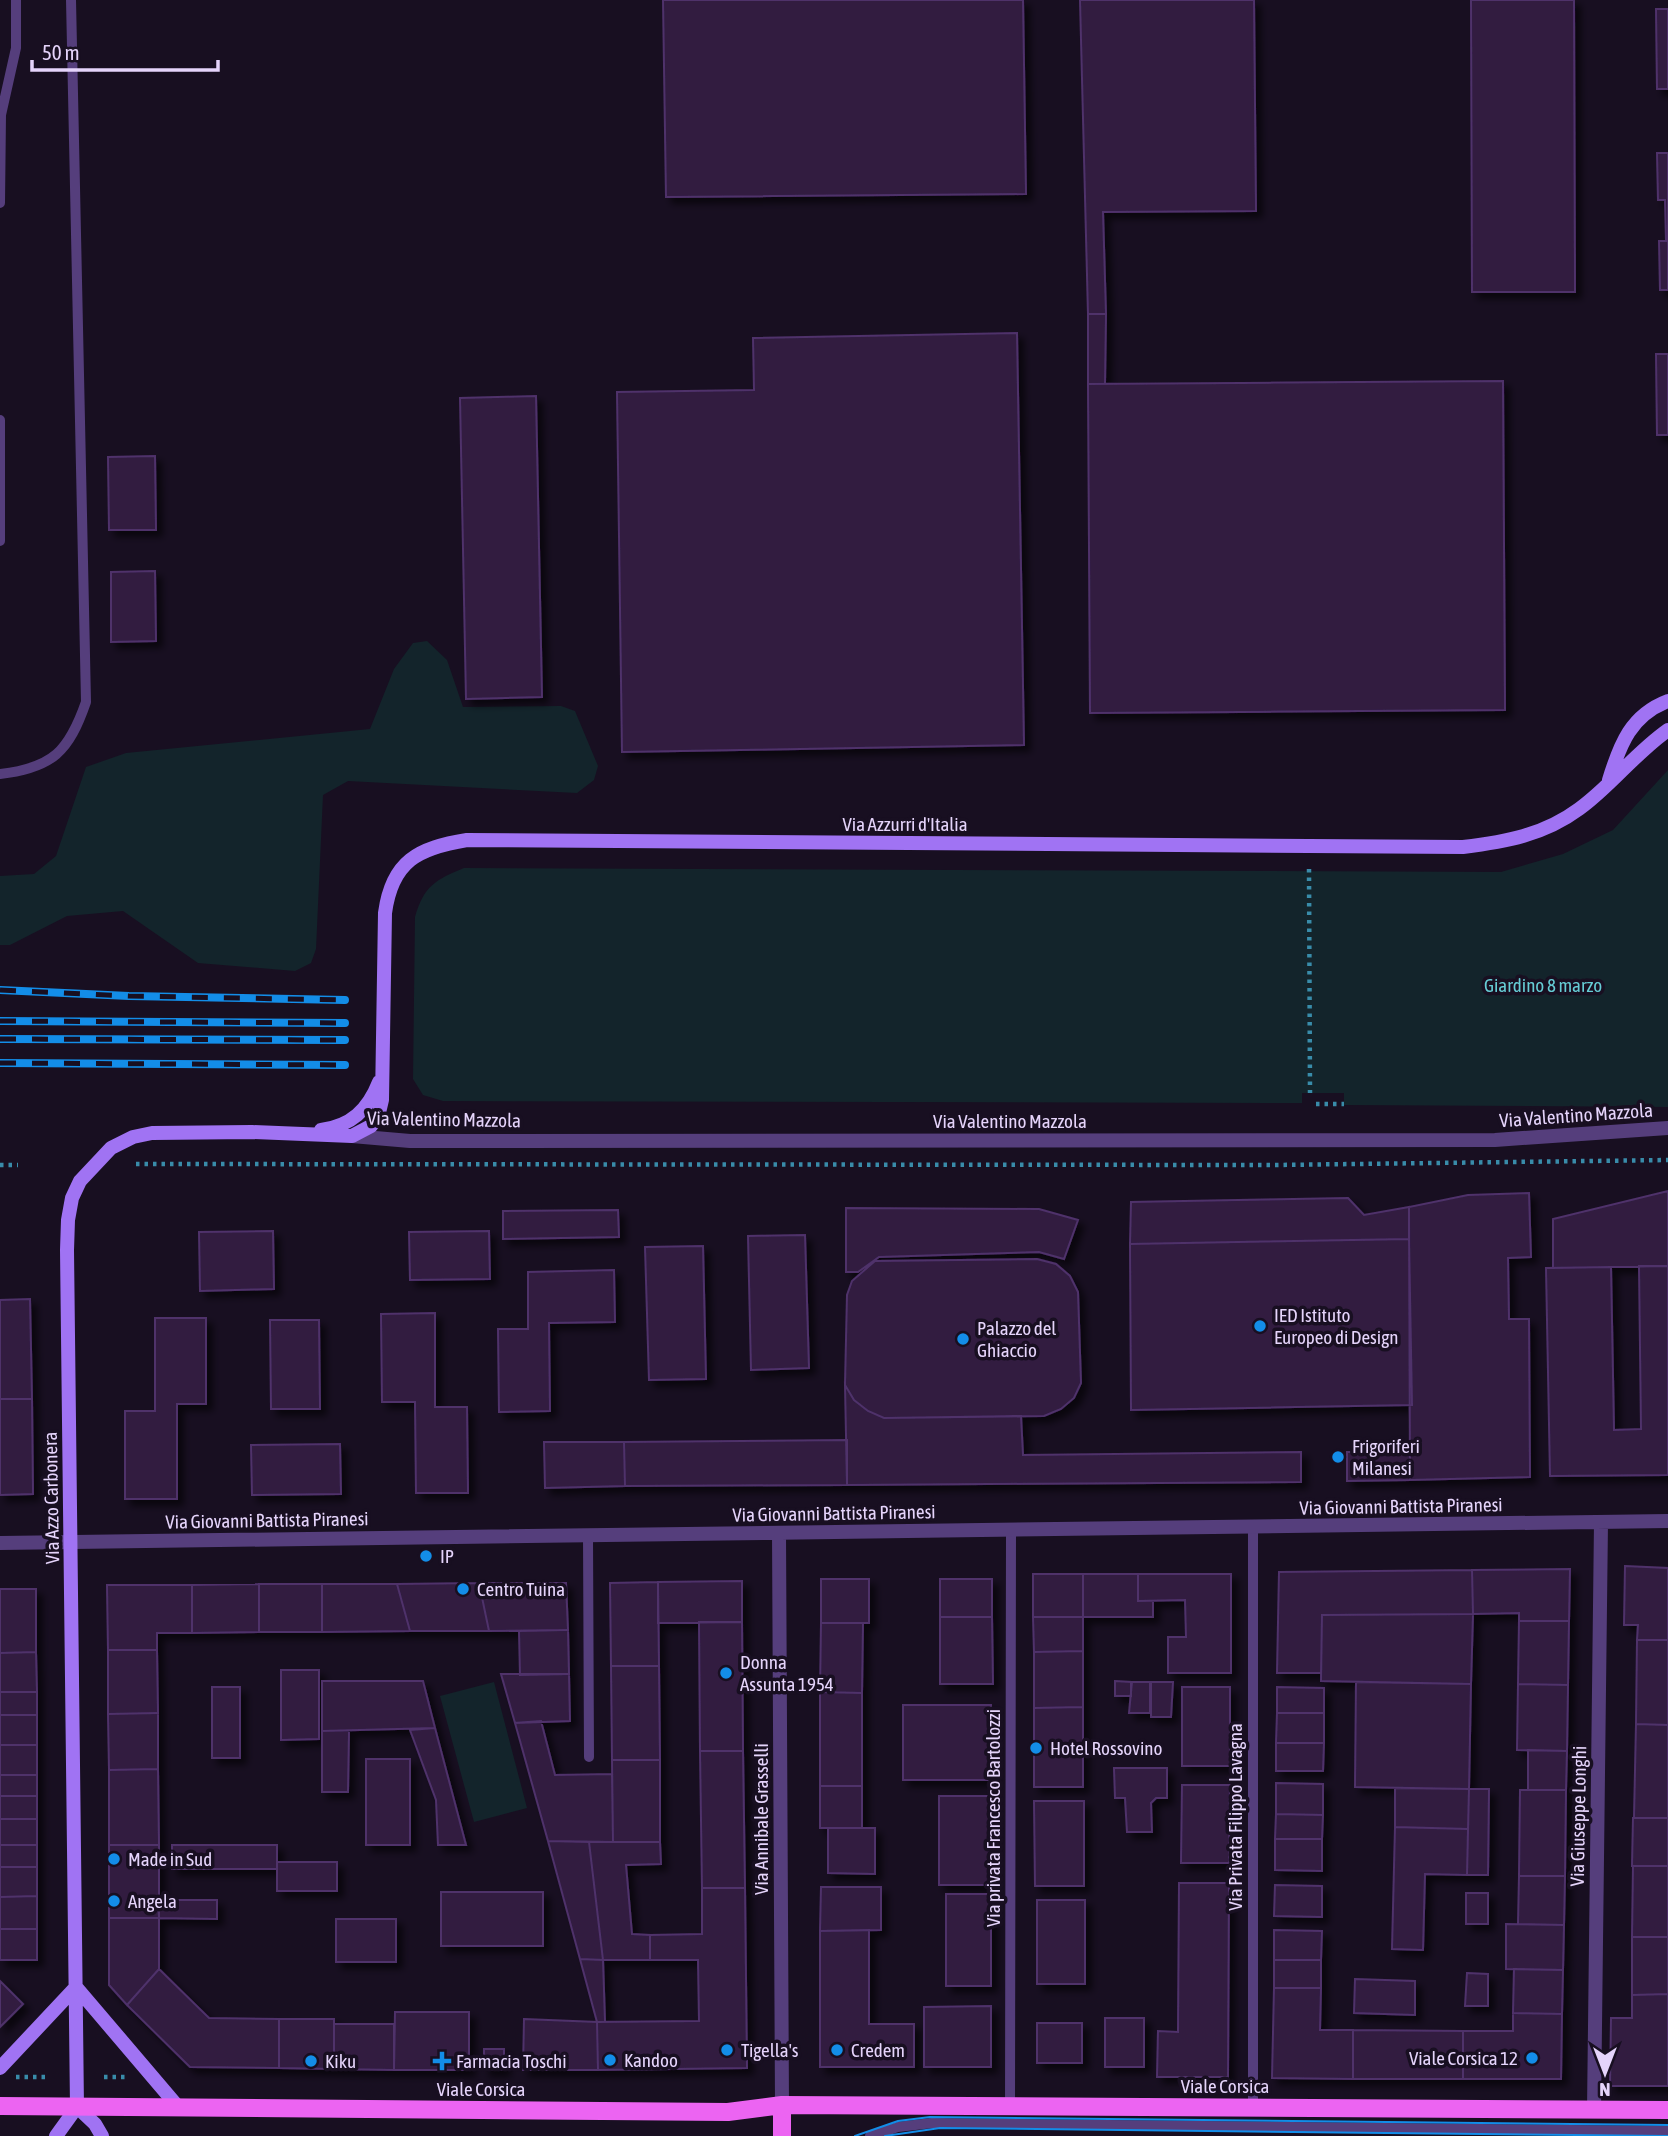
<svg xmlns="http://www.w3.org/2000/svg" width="1668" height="2136" font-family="'Asap Condensed',sans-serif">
<defs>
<filter id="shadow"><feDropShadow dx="6" dy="6" stdDeviation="3.5" flood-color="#0009"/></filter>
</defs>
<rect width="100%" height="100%" fill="#180f21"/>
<path fill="#13242b" d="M427 641 447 660 463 707 561 706 575 711 598 766 594 780 577 793 348 781 323 795 316 949 311 963 295 971 198 963 123 911 67 916 10 945H0V876L34 874 56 856 86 767 126 753 370 729 394 669 413 643Z
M1668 770V1107L1344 1105V1093H1302V1103L443 1101 423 1095 413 1079 415 917C424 886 435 880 464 868L1501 872 1563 854 1613 830Z
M494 1682 527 1808 474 1822 440 1696Z"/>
<path fill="#301d41" stroke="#4f316b" stroke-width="2" filter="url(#shadow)" d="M663 0H1023L1026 194 666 197Z
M1080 0H1254L1256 211 1103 212 1106 314H1088Z
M1471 0H1574L1575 292H1472Z
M1656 9H1668V89H1657Z
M1657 153H1668V290H1660L1659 241H1666L1665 200H1658Z
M1088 314H1106L1105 384H1088Z
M1017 333 1024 745 622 752 617 392 754 390 753 338Z
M1656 354H1668V435H1657Z
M1503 381 1505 710 1090 713 1088 384Z
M536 396 542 697 466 699 460 398Z
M155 456 156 530H109L108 457Z
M155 571 156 641 111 642V572Z
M1668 1191V1266L1553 1268V1219Z
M1529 1193 1531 1257 1508 1258 1509 1319H1529L1530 1477 1410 1480 1409 1207 1468 1195Z
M1348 1198 1364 1215 1409 1207V1239L1130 1244 1131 1202Z
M846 1208 1039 1209 1078 1220 1064 1259 1039 1252 879 1257 858 1272H846Z
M618 1210 619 1237 503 1239V1211Z
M273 1231 274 1289 200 1291 199 1232Z
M489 1231 490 1279 410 1280 409 1232Z
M805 1235 809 1368 751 1370 748 1236Z
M1409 1239 1412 1405 1131 1410 1130 1244Z
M703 1246 706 1379 649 1380 645 1247Z
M1037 1259 1056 1264 1070 1276 1078 1292 1081 1383 1074 1398 1061 1409 1044 1416 884 1418 868 1411 854 1400 845 1385 847 1295 852 1281 875 1261Z
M1639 1266H1668V1475L1550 1476 1546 1268 1611 1267 1614 1430 1641 1429Z
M614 1270 615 1322 549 1323 550 1411 499 1412 498 1329H528V1272Z
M30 1299 32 1399H0V1300Z
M435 1313V1407H467L468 1493H416L415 1402H382L381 1314Z
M155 1318H206V1404H177V1499H125V1411H155Z
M270 1320H319L320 1409H271Z
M845 1385 854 1400 868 1411 884 1418 1021 1416 1023 1455 1301 1452V1482L847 1485Z
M0 1399H32L33 1494 0 1495Z
M847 1440V1485L625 1486 624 1442Z
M544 1442H624L625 1486 545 1488Z
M340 1444 341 1494 252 1495 251 1445Z
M1347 1452H1410V1480L1347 1481Z
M1625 1566 1668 1568V1640H1637L1638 1625H1624Z
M1570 1569 1569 1621H1519V1613L1473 1614 1472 1570Z
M1472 1570 1473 1614 1322 1615 1321 1673H1277L1279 1572Z
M1033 1574H1083V1617H1033Z
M1083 1574H1138V1601H1153V1617H1083Z
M1138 1574H1231V1673H1168V1637H1186L1185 1600 1138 1601Z
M821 1579H869V1623H821Z
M940 1579H992V1617H940Z
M742 1581V1622L658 1623V1582Z
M658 1582 659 1666H611L610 1583Z
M479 1583 489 1631H410L397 1584Z
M479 1583H566L568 1630 489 1631Z
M259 1584H322V1632H259Z
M259 1584V1632L192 1633V1585Z
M322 1584H397L410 1631 322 1632Z
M107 1585H192V1633H157V1650H108Z
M0 1589H36V1652L0 1653Z
M1473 1614 1471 1684 1321 1681 1322 1615Z
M940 1617H992L993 1684H940Z
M1033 1617H1083V1651L1034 1652Z
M1519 1621H1569L1568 1685 1518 1684Z
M699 1622H742L743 1751H700Z
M821 1623H863L862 1693 820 1692Z
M568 1630 569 1674 520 1675 519 1631Z
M1637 1640H1668V1725L1636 1724Z
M108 1650H157L158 1713 108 1714Z
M1083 1651V1707L1034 1708V1652Z
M36 1652 37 1692H0V1653Z
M611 1666H659L660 1760H612Z
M281 1670H319V1739L281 1740Z
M501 1674H569L570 1721 515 1723Z
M322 1681H423L435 1728 322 1731Z
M1115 1681 1131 1682V1696H1115Z
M1132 1682H1150V1713H1129Z
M1151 1682H1173L1171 1717H1151Z
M1356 1682 1471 1684 1469 1789 1355 1787Z
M1518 1684 1568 1685 1567 1751 1517 1750Z
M212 1687H240V1758H212Z
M1182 1687H1230V1766H1182Z
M1277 1687 1324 1688V1713H1277Z
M0 1692H37V1715H0Z
M820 1692 862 1693V1786H820Z
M903 1705H991V1780H903Z
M1083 1707V1787H1034V1708Z
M158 1713V1769L109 1770 108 1714Z
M1277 1713H1324V1743H1276Z
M0 1715H37V1745H0Z
M541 1721 555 1775 612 1774 613 1842 548 1841 515 1723Z
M1636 1724 1668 1725V1818H1634Z
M435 1728 466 1845H438L436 1800 410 1730Z
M322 1731H349L348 1792H322Z
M1276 1743H1324L1323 1771H1276Z
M0 1745H37V1775H0Z
M1528 1750 1567 1751 1566 1790H1528Z
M700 1751H743L745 1888H702Z
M366 1759H410V1845H366Z
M612 1760H660V1842H613Z
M1114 1768H1167V1798H1156L1151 1803 1152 1832H1127L1125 1798H1115Z
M158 1769 159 1845H109V1770Z
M0 1775H37V1796H0Z
M1276 1783 1323 1784V1815L1276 1814Z
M1182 1785H1230L1229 1863H1181Z
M820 1786H862V1828H820Z
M1395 1788 1469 1789 1468 1829 1395 1827Z
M1469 1789H1489L1488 1875H1467Z
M1520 1790H1566L1565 1876H1519Z
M0 1796H37V1819H0Z
M939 1796H991V1885H939Z
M1034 1801H1084V1886H1035Z
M1276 1814 1323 1815 1322 1839H1275Z
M1633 1818H1668V1866H1632Z
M0 1819H37V1845H0Z
M1395 1827 1468 1829 1467 1875 1425 1874 1423 1950 1392 1949Z
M828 1828H875V1874L828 1873Z
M1275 1839H1322V1871L1275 1870Z
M548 1841 589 1842 603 1960 580 1959Z
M589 1842H660L661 1864 626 1865 632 1934 650 1935V1960H603Z
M0 1845H37V1867H0Z
M109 1845H159V1918H109Z
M172 1845H277V1869H172Z
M277 1862H337V1891H277Z
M1633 1866H1668V1937H1632Z
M0 1867H37V1896L0 1897Z
M1519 1876H1565L1564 1925 1518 1924Z
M1179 1883H1229L1228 2077H1157L1158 2031 1178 2032Z
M1275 1885 1322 1886V1917L1274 1916Z
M821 1887H881V1930L820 1931Z
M702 1888H745L747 2068 598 2070 597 2022 699 2021 698 1960H650V1935L702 1934Z
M441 1892H543V1946H441Z
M1466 1893H1488V1924H1466Z
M946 1894H991V1986H946Z
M37 1896V1929H0V1897Z
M158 1900H217V1919L159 1918Z
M1037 1900H1085V1984H1037Z
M109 1918H159V1969L127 2005 109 1985Z
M336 1919H396V1962H336Z
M1506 1924 1564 1925 1563 1970 1506 1969Z
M0 1929H37V1960H0Z
M869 1930V2024H914V2067H820V1931Z
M1274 1930 1322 1931 1321 1960H1274Z
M1632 1937H1668V1994L1632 1995Z
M580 1959 603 1960 605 2022H597Z
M1274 1960H1321V1988H1274Z
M159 1969 209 2018 279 2019V2068L190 2067 127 2005Z
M1514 1969 1563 1970 1562 2014 1513 2013Z
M1467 1973 1488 1974V2006H1465Z
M1355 1979 1415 1981V2015L1354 2013Z
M0 1981 23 2004 0 2027Z
M1274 1988H1321L1320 2030H1353V2079L1272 2078Z
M1668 1994V2086H1610L1611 2018H1632V1995Z
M991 2006V2067H924V2007Z
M395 2012H469V2070H394Z
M1513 2013 1562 2014 1561 2079H1463V2031H1513Z
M1105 2018H1144V2067H1105Z
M279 2019H334V2069L279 2068Z
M524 2019 597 2022 598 2070H523Z
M1037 2023H1082V2063H1037Z
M334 2024H394V2070L334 2069Z
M1353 2030 1463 2031V2079H1353Z
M484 2049H504V2070H484Z"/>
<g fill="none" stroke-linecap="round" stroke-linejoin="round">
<path stroke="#398caa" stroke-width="4.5" stroke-dasharray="3.5 5" stroke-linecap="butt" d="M1309 869 1310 1093
M1316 1104H1344
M136 1164 1277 1165 1668 1160
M0 1165H18
M16 2077H47
M104 2077H128"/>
<path stroke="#553e7c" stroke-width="10" d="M0 203 1 115 16 48V0
M0 420V541
M0 774C53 768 69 751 86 702L71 0
M1253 1527V2107
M588 1536 589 1757
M1010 2106 1011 1531
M870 2136 898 2127 932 2123 1668 2131"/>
<path stroke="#553e7c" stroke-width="14" d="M352 1136 410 1141 1495 1140 1668 1128
M779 1533 782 2105
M0 1543 1668 1521
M1594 2110 1601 1522"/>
<path stroke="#a073f3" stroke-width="14" d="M1609 780C1620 744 1631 715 1668 701
M321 1130C351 1126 368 1110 379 1082
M76 1987 179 2108
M0 2068 76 1987
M77 2107 67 1250 68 1220 72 1198 80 1181 111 1148 133 1137 152 1133 252 1132 352 1136 371 1126 378 1117 382 1100 385 913C392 861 418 848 467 840L1463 847C1505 842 1544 835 1579 809 1611 786 1635 753 1668 730
M77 2107 95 2124 102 2136
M56 2136 77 2107"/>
<path stroke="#ec64f2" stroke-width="18" d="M782 2105V2136
M0 2106 728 2112 782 2105 1668 2110"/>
<path stroke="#138de8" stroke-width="2" d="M855 2136 898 2121 930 2117 1668 2125
M885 2136 940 2128 1668 2136"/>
<g stroke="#138de8" stroke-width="8">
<path id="rail" d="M0 990 129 996 345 1000
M0 1021 345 1023
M0 1039 345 1040
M0 1063 345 1065"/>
</g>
<use href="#rail" stroke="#180f21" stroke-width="5" stroke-dasharray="16" stroke-linecap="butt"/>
</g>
<g fill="#138de8" stroke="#180f21" stroke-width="2.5">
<circle cx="1260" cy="1326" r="7"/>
<circle cx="963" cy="1339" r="7"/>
<circle cx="1338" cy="1457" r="7"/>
<circle cx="426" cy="1556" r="7"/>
<circle cx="463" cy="1589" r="7"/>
<circle cx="726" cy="1673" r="7"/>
<circle cx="1036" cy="1748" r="7"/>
<circle cx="114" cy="1859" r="7"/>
<circle cx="114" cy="1901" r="7"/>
<circle cx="727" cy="2050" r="7"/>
<circle cx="837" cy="2050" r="7"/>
<circle cx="1532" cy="2058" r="7"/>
<circle cx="610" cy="2060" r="7"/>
<circle cx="311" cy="2061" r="7"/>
<path d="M438.5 2050.5h7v7h7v7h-7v7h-7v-7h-7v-7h7z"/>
</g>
<g text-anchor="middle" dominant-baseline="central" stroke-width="7" stroke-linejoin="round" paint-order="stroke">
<g font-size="19" fill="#e5d4fb" stroke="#180f21">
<text x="905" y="824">Via Azzurri d'Italia</text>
<text transform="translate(1576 1115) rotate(-4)">Via Valentino Mazzola</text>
<text transform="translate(444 1119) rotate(1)">Via Valentino Mazzola</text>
<text x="1010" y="1121">Via Valentino Mazzola</text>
<text transform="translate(51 1498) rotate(-91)">Via Azzo Carbonera</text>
<text transform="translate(1401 1506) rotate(-1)">Via Giovanni Battista Piranesi</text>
<text transform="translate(834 1513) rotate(-1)">Via Giovanni Battista Piranesi</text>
<text transform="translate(267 1520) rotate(-1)">Via Giovanni Battista Piranesi</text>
<text transform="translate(1578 1816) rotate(-89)">Via Giuseppe Longhi</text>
<text transform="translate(1235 1817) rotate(-90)">Via Privata Filippo Lavagna</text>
<text transform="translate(993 1818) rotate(-90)">Via privata Francesco Bartolozzi</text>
<text transform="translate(761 1819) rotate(-90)">Via Annibale Grasselli</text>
<text x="1225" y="2086">Viale Corsica</text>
<text x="481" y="2089">Viale Corsica</text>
</g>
<g font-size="19" fill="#66ccd5" stroke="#180f21">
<text x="1543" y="985">Giardino 8 marzo</text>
</g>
<g font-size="19" fill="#e5d4fb" stroke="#180f21" text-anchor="start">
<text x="1274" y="1315">IED Istituto<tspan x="1274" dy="22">Europeo di Design</tspan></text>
<text x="977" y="1328">Palazzo del<tspan x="977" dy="22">Ghiaccio</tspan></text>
<text x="1352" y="1446">Frigoriferi<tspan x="1352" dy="22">Milanesi</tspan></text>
<text x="440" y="1556">IP</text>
<text x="477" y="1589">Centro Tuina</text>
<text x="740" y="1662">Donna<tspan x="740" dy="22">Assunta 1954</tspan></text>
<text x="1050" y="1748">Hotel Rossovino</text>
<text x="128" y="1859">Made in Sud</text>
<text x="128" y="1901">Angela</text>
<text x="741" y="2050">Tigella's</text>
<text x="851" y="2050">Credem</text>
<text x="1518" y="2058" text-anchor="end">Viale Corsica 12</text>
<text x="624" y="2060">Kandoo</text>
<text x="325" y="2061">Kiku</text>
<text x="456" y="2061">Farmacia Toschi</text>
</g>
</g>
<g transform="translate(1605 2073) rotate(180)" stroke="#180f21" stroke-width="5" paint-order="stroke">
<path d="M0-5L12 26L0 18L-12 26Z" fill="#e5d4fb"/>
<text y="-10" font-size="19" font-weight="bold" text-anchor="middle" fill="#e5d4fb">N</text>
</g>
<path d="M32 60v10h186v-10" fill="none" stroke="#e5d4fb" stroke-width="3.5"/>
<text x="42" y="60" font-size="21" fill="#e5d4fb" stroke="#180f21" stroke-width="5" paint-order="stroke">50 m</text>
</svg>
